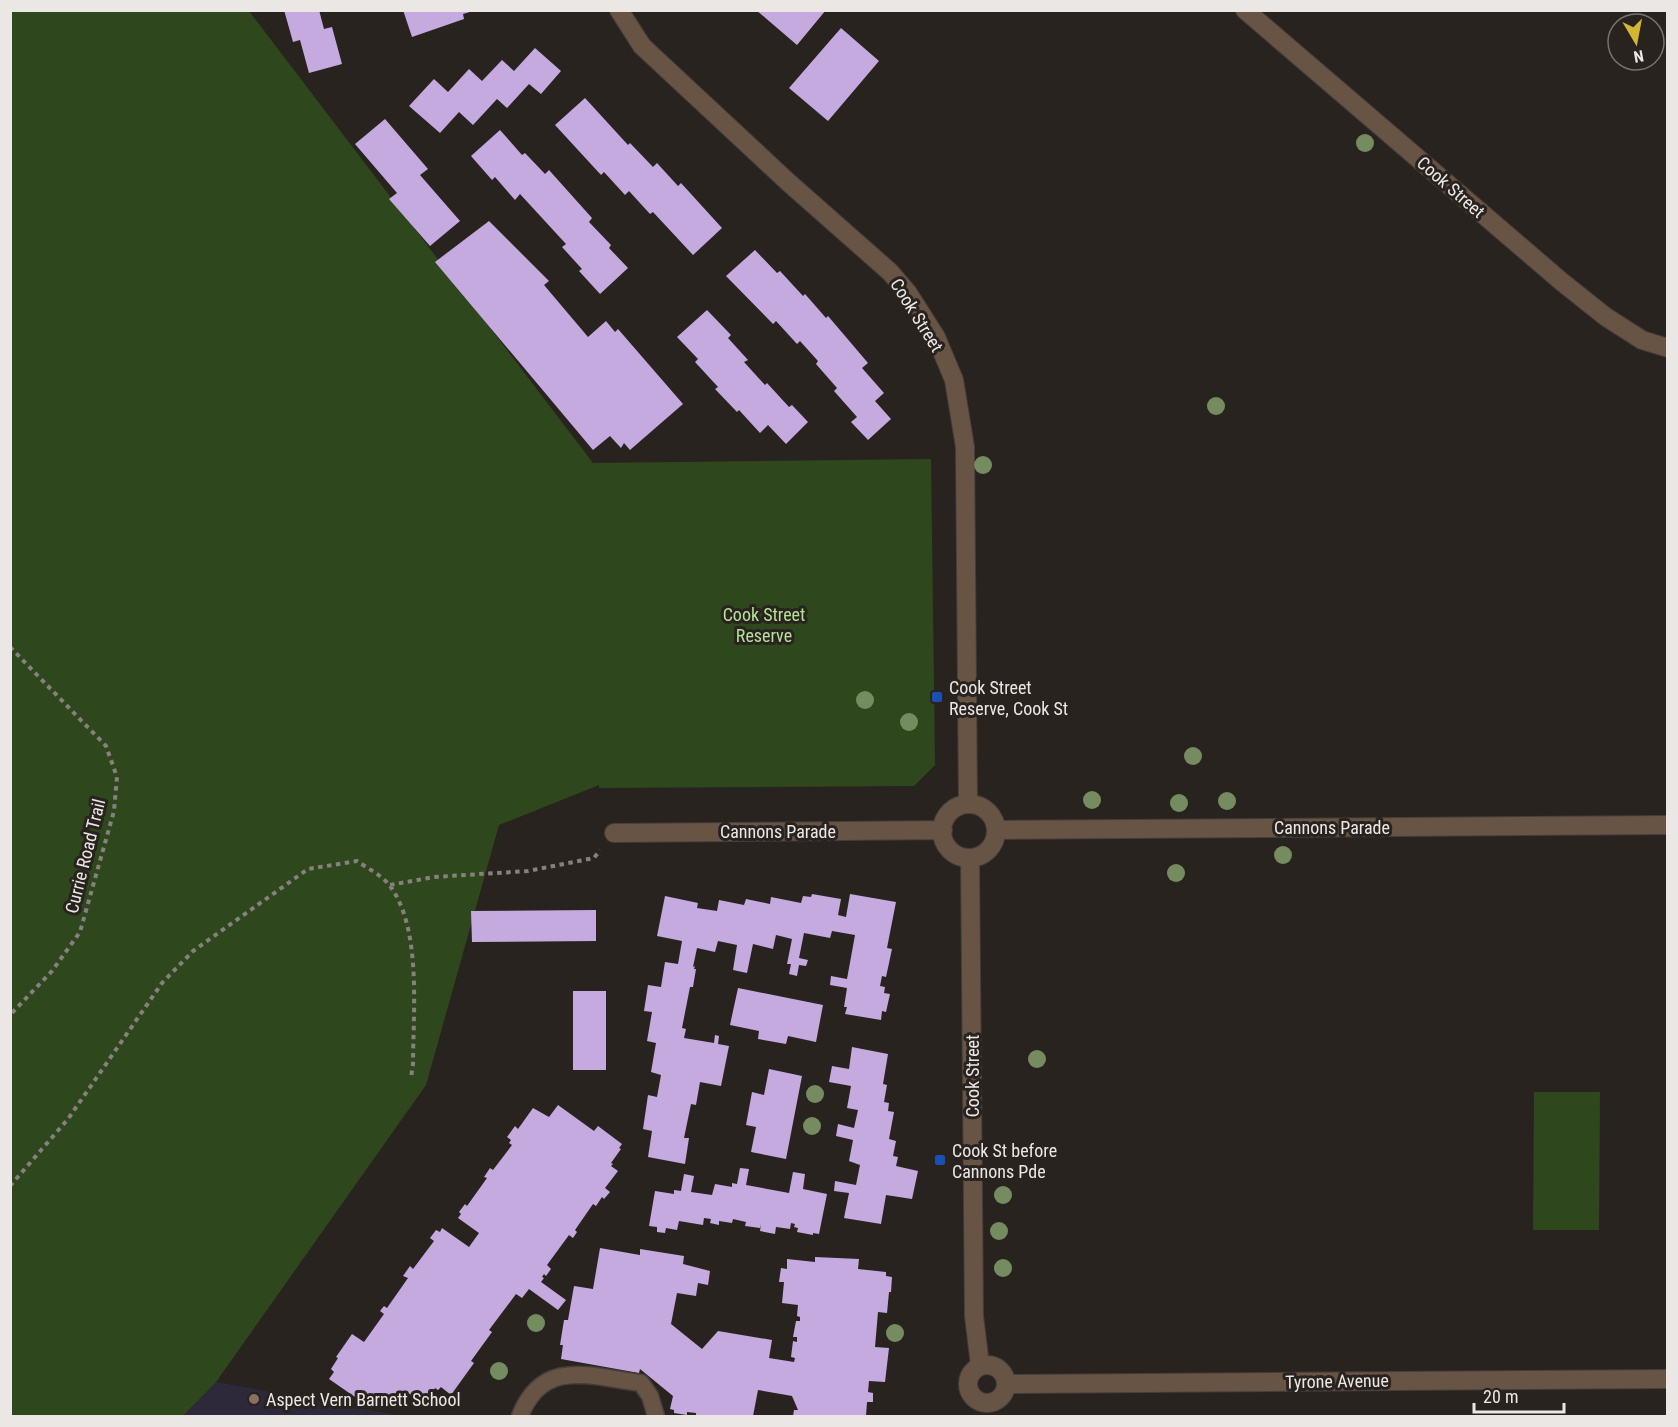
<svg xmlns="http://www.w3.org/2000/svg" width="1678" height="1427" font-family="'Roboto Condensed',sans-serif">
<rect width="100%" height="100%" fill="#292320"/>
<path fill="#2d293a" d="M216 1382 402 1416H183Z"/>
<path fill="#2f471c" d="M10 11H249L593 463 931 459 935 765 914 786 599 788V785L499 825 426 1085 216 1382 183 1416H11Z
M1534 1092H1600L1599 1230H1533Z"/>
<path fill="#c5aae0" d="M284 10H319L324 29 332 27 342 64 309 73 300 40 293 42Z
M403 10H473V11L463 14 464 19 412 37Z
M756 10H826L797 45Z
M841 28 879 61 828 121 789 88Z
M535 48 561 71 541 94 529 84 507 108 497 99 473 125 459 112 440 133 409 106 434 79 448 92 469 69 482 81 502 60 514 71Z
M585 98 628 145 630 143 653 167 657 163 678 186 681 183 722 228 693 255 653 212 650 214 629 191 625 195 604 172 601 175 555 125Z
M385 119 428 169 420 175 460 221 430 246 389 199 397 193 355 144Z
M500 130 522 155 525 153 545 174 549 170 592 218 589 222 611 245 609 248 628 268 600 294 579 271 582 269 562 247 566 244 520 194 515 200 495 177 492 180 471 156Z
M489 221 549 281 544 285 588 337 606 321 615 332 618 329 683 404 630 450 624 443 621 448 610 436 593 450 435 262Z
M755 250 777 273 780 271 803 296 805 294 826 318 828 316 868 363 862 368 884 393 875 401 891 419 868 440 851 422 857 417 834 391 837 388 816 364 818 361 800 341 797 344 776 321 773 324 726 276Z
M707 310 731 335 728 338 748 360 744 362 765 385 767 383 789 407 792 405 808 422 786 444 768 425 760 433 739 410 737 412 715 389 718 387 695 362 698 359 677 337Z
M812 894 841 899 838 915 846 917 850 894 896 902 887 948 892 949 886 977 882 976 880 986 885 987 884 993 890 994 886 1012 882 1011 881 1020 845 1014 847 1007H844L847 988 830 985 831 976 847 979 855 935 832 931 830 938 804 933 799 958 808 960 806 966 799 965 797 976 789 974 791 964H787L792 939 776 935 773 949 753 944 747 973 733 970 737 945 718 941 715 952 697 948 693 967 695 966 694 969H696L693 987H690L682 1028 686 1029 684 1038 714 1043 715 1035 719 1036 718 1044 729 1046 721 1086 700 1082 696 1105 691 1104 684 1138H689L685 1164 648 1157 652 1131 643 1129 648 1095 657 1097 661 1075 651 1072 656 1043 647 1041 652 1012 644 1011 648 985 661 987 665 962 678 964 682 941 657 936 665 896 698 903 697 908 717 911 719 900 744 905 746 899 770 904 771 897 801 903 803 896 811 897Z
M596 910V941L472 942 471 911Z
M738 988 823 1005 816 1042 788 1036 786 1044 758 1039 759 1031 730 1025Z
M573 991H606V1070H573Z
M852 1047 888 1054 883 1084 887 1085 884 1102 889 1103 888 1111 894 1112 889 1139 896 1141 893 1156 898 1157 896 1166 918 1171 912 1199 886 1195 881 1224 844 1218 849 1193 834 1191 835 1181 856 1185 860 1165 849 1161 853 1140 836 1136 838 1124 854 1128 858 1110 847 1108 851 1086 829 1082 832 1066 849 1069Z
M769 1069 802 1076 786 1159 751 1152 756 1127 746 1125 752 1092 764 1095Z
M558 1105 594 1131 598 1126 622 1144 619 1148 621 1149 611 1163 613 1164 611 1166 618 1171 605 1188 610 1192 604 1199 602 1197 596 1206 593 1204 575 1230 577 1232 573 1238 569 1235 547 1265 551 1269 546 1276 544 1274 542 1277 544 1278 541 1282 566 1300 558 1310 529 1289 522 1298 516 1294 489 1330 492 1332 471 1361 474 1363 451 1395 441 1387 438 1390 435 1388 433 1391 435 1392 425 1406 407 1392 403 1397 397 1392 387 1404 381 1399 378 1402 359 1391 355 1397 329 1379 334 1372 331 1369 338 1358 336 1357 352 1334 364 1342 384 1314 380 1311 384 1306 387 1308 408 1278 403 1276 410 1266 413 1269 434 1241 430 1238 436 1230 440 1232 442 1228 469 1247 479 1233 458 1218 461 1214 459 1212 465 1204 467 1206 487 1178 484 1177 490 1168 493 1170 512 1145 509 1143 511 1140 507 1137 515 1126 518 1129 533 1108 549 1117Z
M740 1168 749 1169 746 1185 789 1193 793 1172 805 1174 803 1189 827 1194 819 1234 813 1233V1235L797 1232 798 1228 794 1227 795 1224 791 1223 790 1229 776 1227 775 1234 760 1231 761 1224 760 1228 745 1226 746 1222 733 1219 732 1223 719 1221V1225L710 1223 711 1219 704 1218 703 1225 679 1221 677 1230 666 1228 665 1233 657 1232V1227L649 1226 655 1191 674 1194V1190L681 1191 684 1174 694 1176 691 1192 712 1195 715 1184 732 1187V1183L737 1184Z
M600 1248 640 1255V1249L684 1256 683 1264 710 1271 708 1285 698 1283 696 1296 677 1293 671 1324 702 1349 718 1331 772 1340 769 1358 794 1362 795 1358 791 1357 793 1341 797 1342V1337H793L796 1321H800V1317L797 1316 798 1305 782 1303 784 1282H779L781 1268 787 1269V1259L815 1262V1257L859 1259 858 1269 886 1272V1276L892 1277 891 1292H889L887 1313 878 1312 875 1347 889 1348 885 1382 869 1381 868 1392 873 1393V1402H867L866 1416H793L794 1410H798L792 1396 758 1390 753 1416H696V1413L687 1412V1415L674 1413V1410L670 1409 673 1396 640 1369 639 1373 561 1359 563 1345H560L564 1320H568L574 1286 593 1289Z"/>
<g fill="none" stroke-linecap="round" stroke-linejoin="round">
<g stroke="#443e3c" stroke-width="19">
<path id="lane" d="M520 1416C543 1357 591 1377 641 1383L650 1396 656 1416"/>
</g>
<g stroke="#443e3c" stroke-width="20">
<path id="street" d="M619 10 642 46 788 182 890 272 908 293 936 337 954 380 965 447 968 804
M1245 10 1562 282 1606 317 1642 340 1668 348
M942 831a27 27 0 1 1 54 0a27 27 0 1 1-54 0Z
M996 830 1668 825
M614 833 943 830
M970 858 974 1316 980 1365
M968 1384a19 19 0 1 1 38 0a19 19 0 1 1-38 0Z
M1006 1384 1668 1379"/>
</g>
<path stroke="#86817e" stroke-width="4" stroke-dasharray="4.5 4.5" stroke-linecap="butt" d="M10 647 106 746 117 777 114 811 80 932 52 971 10 1015
M390 885 434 877 528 871 594 858 600 850
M10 1186 68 1119 162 983 193 951 308 869 357 861C367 868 383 876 390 886 422 929 413 1012 413 1064L411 1078"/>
<use href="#lane" stroke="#685444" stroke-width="16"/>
<use href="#street" stroke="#685444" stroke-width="18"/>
</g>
<g fill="#758c60">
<circle cx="1365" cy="143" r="9"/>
<circle cx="1216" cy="406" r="9"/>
<circle cx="983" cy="465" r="9"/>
<circle cx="865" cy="700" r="9"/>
<circle cx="909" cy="722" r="9"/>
<circle cx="1193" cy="756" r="9"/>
<circle cx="1092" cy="800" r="9"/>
<circle cx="1227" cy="801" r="9"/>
<circle cx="1179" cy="803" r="9"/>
<circle cx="1283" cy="855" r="9"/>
<circle cx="1176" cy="873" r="9"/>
<circle cx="1037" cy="1059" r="9"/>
<circle cx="815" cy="1094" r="9"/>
<circle cx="812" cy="1126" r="9"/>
<circle cx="1003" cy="1195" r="9"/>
<circle cx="999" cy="1231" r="9"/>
<circle cx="1003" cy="1268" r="9"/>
<circle cx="536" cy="1323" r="9"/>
<circle cx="895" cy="1333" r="9"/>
<circle cx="499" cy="1371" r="9"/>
</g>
<g fill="#1a4fb4" stroke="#292320" stroke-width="2">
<rect x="931" y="691" width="12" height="12" rx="3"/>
<rect x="934" y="1154" width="12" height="12" rx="3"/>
</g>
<circle fill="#8d6e63" stroke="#292320" stroke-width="2" cx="254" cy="1399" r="6"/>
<g text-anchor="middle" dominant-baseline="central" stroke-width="6" stroke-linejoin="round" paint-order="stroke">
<g font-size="18" fill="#ebe7e5" stroke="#292320">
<text transform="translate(1451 187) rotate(41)">Cook Street</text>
<text transform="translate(917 315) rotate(58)">Cook Street</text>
<text x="1332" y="827">Cannons Parade</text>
<text x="778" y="831">Cannons Parade</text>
<text transform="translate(85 856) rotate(-76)">Currie Road Trail</text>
<text transform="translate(972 1076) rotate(-90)">Cook Street</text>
<text transform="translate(1337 1381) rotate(-1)">Tyrone Avenue</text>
</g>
<g font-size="18" fill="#b4e195" stroke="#292320">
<text x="764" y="614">Cook Street<tspan x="764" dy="21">Reserve</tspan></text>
</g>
<g font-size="18" fill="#ebe7e5" stroke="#292320" text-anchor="start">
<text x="949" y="687">Cook Street<tspan x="949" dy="21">Reserve, Cook St</tspan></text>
<text x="952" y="1150">Cook St before<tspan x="952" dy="21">Cannons Pde</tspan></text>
<text x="266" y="1399">Aspect Vern Barnett School</text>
</g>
</g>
<rect width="1678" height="1427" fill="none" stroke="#ebe7e5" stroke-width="24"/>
<g transform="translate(1636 42) rotate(170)"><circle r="28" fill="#292320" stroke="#77716f" stroke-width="1.5"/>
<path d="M0-4.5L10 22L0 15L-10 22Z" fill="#d2b736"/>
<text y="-9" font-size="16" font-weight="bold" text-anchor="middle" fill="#ebe7e5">N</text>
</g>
<path d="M1474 1403v9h90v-9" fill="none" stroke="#ebe7e5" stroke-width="3"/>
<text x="1483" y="1403" font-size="18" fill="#ebe7e5" stroke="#292320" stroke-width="4.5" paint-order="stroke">20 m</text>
</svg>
